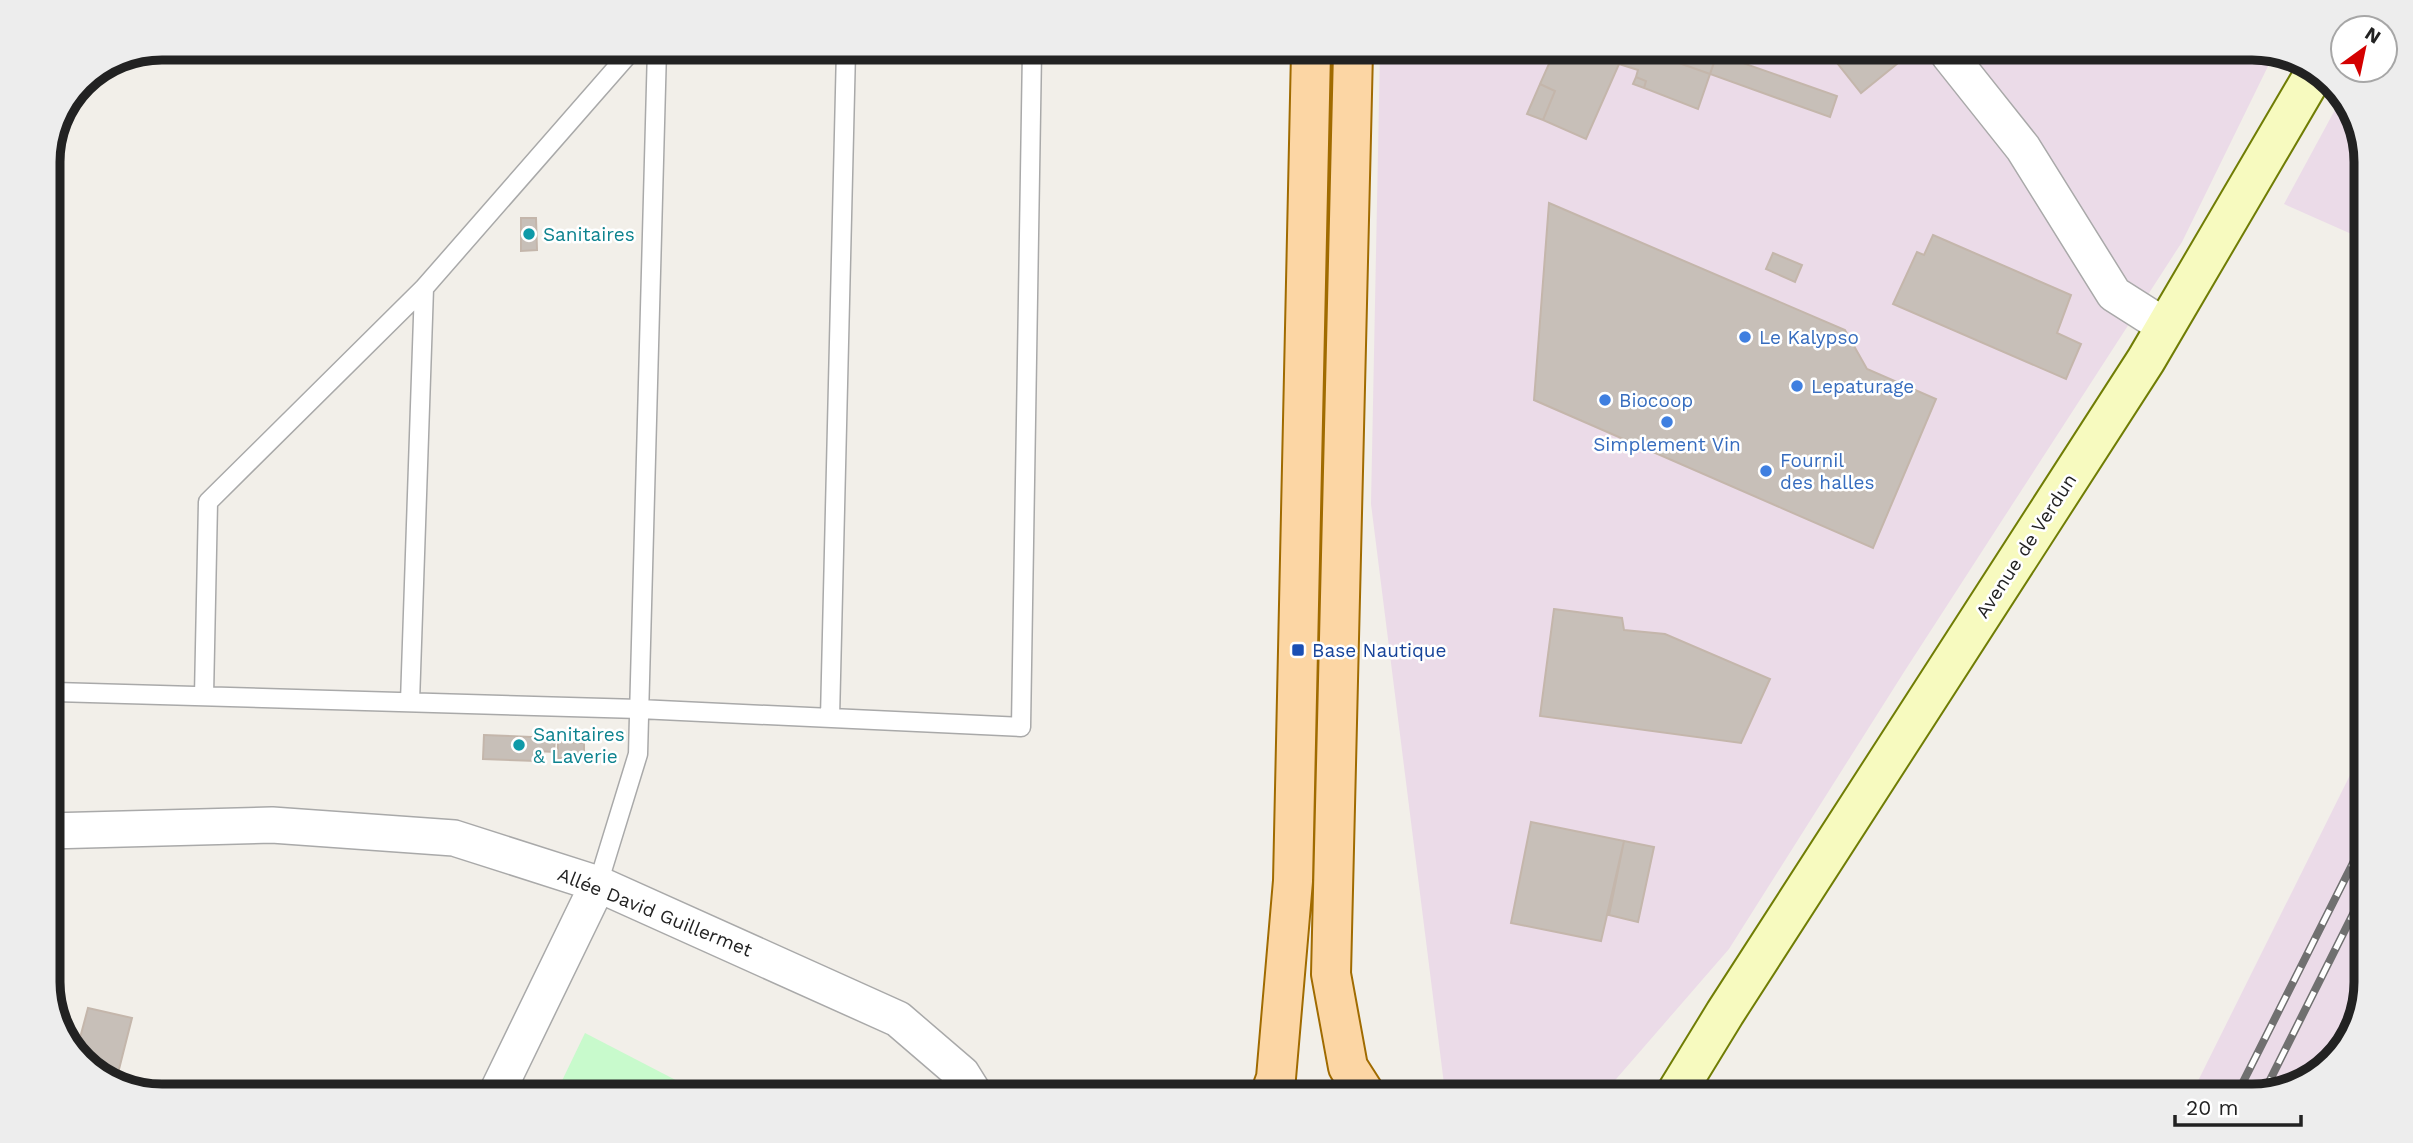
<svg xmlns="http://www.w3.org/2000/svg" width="2413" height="1143" font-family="'Work Sans',sans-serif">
<rect width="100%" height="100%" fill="#f2efe9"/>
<path fill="#ebdbe8" d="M1380 52 2273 56 2182 242 1904 672 1729 949 1604 1093 1445 1092 1371 504Z
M2343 95 2366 155 2365 240 2284 204Z
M2360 755 2357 1025 2315 1076 2252 1096 2191 1095Z"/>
<path fill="#c8facc" d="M585 1033 693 1089H558Z"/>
<path fill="#c7bfb8" stroke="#c4b6ab" stroke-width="2" d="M1563 53H1651L1710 74 1698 109 1644 88 1646 81 1636 77 1638 70 1619 64 1586 139 1543 120 1555 91 1540 84 1552 57 1560 61Z
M1651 53 1697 54 1715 60 1710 74Z
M1717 54 1837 96 1830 117 1710 74Z
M1830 54 1908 55 1861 93Z
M1636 77 1646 81 1644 88 1633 84Z
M1540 84 1555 91 1543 120 1527 114Z
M1549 203 1845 330 1867 369 1936 399 1873 548 1534 400Z
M521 218H536L537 250 521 251Z
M1933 235 2071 295 2057 333 2081 344 2066 379 1893 304 1917 252 1924 255Z
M1773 253 1802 265 1795 282 1766 269Z
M1554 609 1622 618 1624 630 1665 634 1770 679 1741 743 1540 716Z
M484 735 555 738 554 752 536 751V761L483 759Z
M558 742 584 743V759L558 758Z
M1531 822 1624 841 1601 941 1511 923Z
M1624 841 1654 847 1638 922 1609 915Z
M88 1008 132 1018 115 1085 76 1053Z"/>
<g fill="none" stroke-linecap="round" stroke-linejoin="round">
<g stroke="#a9a9a9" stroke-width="21">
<path id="service" d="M55 692 639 709 1021 727 1032 51
M204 696 208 502 424 288 633 49
M410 702 424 288
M830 718 846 50
M598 884 638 754 657 49"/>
</g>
<g stroke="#a9a9a9" stroke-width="38">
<path id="minor" d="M1949 55 2023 148 2114 294 2166 327
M48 831 272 825 454 838 598 884 898 1019 962 1074 972 1090
M499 1088 598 884"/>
</g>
<g stroke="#707d05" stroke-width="42">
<path id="secondary" d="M1676 1093 1725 1013 2146 360 2315 72"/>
</g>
<g stroke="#a06b00" stroke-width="42">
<path id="primary" d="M1353 52 1331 974 1348 1067 1364 1092
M1271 1092 1276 1078 1293 881 1311 52"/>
</g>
<use href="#service" stroke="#fff" stroke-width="18"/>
<use href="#minor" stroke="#fff" stroke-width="35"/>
<use href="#secondary" stroke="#f7fabf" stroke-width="38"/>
<use href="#primary" stroke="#fcd6a4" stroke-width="38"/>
<g stroke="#707070" stroke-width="8">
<path id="rail" d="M2264 1092 2358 904
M2236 1096 2359 851"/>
</g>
<use href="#rail" stroke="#fff" stroke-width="5" stroke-dasharray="16" stroke-linecap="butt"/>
</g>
<g fill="#0f9aa8" stroke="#fff" stroke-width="2.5">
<circle cx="529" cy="234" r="7"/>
<circle cx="519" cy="745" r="7"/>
</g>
<g fill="#3f7fe0" stroke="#fff" stroke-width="2.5">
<circle cx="1745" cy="337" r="7"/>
<circle cx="1797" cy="386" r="7"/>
<circle cx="1605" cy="400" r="7"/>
<circle cx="1667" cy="422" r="7"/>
<circle cx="1766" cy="471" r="7"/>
</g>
<rect fill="#1a4fb4" stroke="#fff" stroke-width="2.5" x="1291" y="643" width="14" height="14" rx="3.5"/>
<g text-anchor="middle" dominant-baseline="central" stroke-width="5" stroke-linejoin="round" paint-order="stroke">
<g font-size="19" fill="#0d838f" stroke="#fff" text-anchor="start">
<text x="543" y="234">Sanitaires</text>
<text x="533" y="734">Sanitaires<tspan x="533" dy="22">&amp; Laverie</tspan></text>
</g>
<g font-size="19" fill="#366cbe" stroke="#fff" text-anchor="start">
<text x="1759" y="337">Le Kalypso</text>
<text x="1811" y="386">Lepaturage</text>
<text x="1619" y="400">Biocoop</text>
<text x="1667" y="444" text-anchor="middle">Simplement Vin</text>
<text x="1780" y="460">Fournil<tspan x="1780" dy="22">des halles</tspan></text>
</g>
<g font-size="19" fill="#222" stroke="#fff">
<text transform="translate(2026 546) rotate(-57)">Avenue de Verdun</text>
<text transform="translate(655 912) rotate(22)">Allée David Guillermet</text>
</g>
<g font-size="19" fill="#164399" stroke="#fff" text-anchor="start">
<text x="1312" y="650">Base Nautique</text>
</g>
</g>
<path d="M0 0H2413V1143H0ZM162 60H2252A102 102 0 0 1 2354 162V982A102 102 0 0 1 2252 1084H162A102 102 0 0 1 60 982V162A102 102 0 0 1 162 60Z" fill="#ededed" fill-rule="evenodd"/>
<path fill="none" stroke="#222" stroke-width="9" d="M162 60H2252A102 102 0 0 1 2354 162V982A102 102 0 0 1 2252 1084H162A102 102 0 0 1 60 982V162A102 102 0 0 1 162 60Z"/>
<g transform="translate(2364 49) rotate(33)"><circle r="33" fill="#ffffff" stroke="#a7a7a7" stroke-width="2"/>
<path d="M0-5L12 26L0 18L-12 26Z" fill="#d40000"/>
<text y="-10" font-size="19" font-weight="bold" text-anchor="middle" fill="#222222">N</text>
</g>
<path d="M2175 1115v10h126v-10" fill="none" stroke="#222222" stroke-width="3.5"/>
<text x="2186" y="1115" font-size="21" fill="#222222" stroke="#ffffff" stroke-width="5" paint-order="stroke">20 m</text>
</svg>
